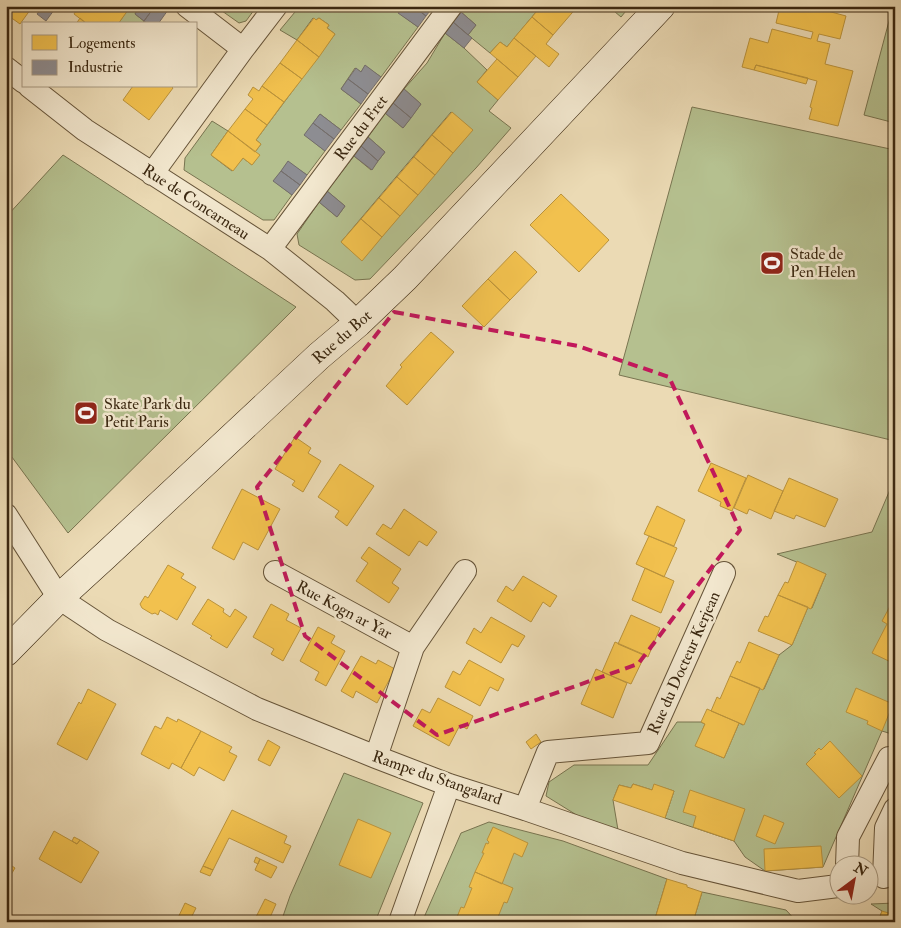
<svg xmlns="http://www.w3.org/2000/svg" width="901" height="928" font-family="'IM FELL Double Pica',serif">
<rect width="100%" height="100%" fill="#ebdab4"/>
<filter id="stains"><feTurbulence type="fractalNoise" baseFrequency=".004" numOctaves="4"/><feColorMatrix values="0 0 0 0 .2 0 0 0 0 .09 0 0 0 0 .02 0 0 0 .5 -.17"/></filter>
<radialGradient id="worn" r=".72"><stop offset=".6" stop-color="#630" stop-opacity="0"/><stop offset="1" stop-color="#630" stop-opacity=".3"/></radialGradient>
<path fill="#b5c08f" stroke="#787450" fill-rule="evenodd" d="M130 6H140L135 14 144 21 142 24H118Z
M215 6H257L246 21 239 23Z
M300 6H403L399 13 418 27 381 77 365 66 361 72 355 68 341 89 361 104 341 130 320 114 305 135 325 151 307 175 288 162 274 181 292 195 274 220H263L184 170 185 158 212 121 228 131 211 155 232 171 243 158 252 165 259 155 255 152 261 144 256 140 335 34 327 28 329 25 319 18 316 20 313 18 297 40 280 30Z
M466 6H541L507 47 500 42 490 53 468 35 476 25 461 12Z
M608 6H630L621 17Z
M893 6H895V123L864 115Z
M445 33 464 48 487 70 477 82 498 100 489 111 511 128 476 168 370 279 355 280 299 245 297 234 319 202 337 217 345 206 327 191 354 156 371 170 385 152 368 137 385 113 403 128 421 104 404 89 427 63ZM451 112 472 130 362 260 341 242Z
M692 107 895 150V441L619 375Z
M63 155 296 307 68 533 6 449V217Z
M892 485H895V735L882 731 823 867 765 871 745 857 734 841 665 818 674 791 655 785 652 790 633 784 631 788 619 785 613 800 618 830 583 819 546 796 549 782 574 765H648L677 722H701L705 724 696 746 724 758 739 723 743 725 760 688 764 689 779 655 792 645 808 607 812 608 826 574 777 554 872 532Z
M344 773 423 803 375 922H281L290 896Z
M489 822 563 841 667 879 654 922H422L461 833Z
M702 892 786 910 797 922H693Z
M895 903V922H878L882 911 871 904Z"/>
<path fill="#f2c14e" stroke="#bb933b" d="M6 6H33L20 24 6 14Z
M79 6H87L88 7 89 6H131L118 24H87L74 14Z
M541 6H578L553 35 532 17Z
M780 6H809L846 16 840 39 819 34 817 41 830 44 825 64 853 71 838 126 809 119 812 108 810 107 817 81 756 65 754 70 742 67 750 38 768 43 772 29 811 39 813 32 776 23Z
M532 17 553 35 546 44 559 54 549 67 514 38Z
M80 18 87 24H76Z
M314 18 316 20 319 18 329 25 327 28 335 34 319 57 297 40Z
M514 38 536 56 518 77 490 53 500 42 507 47Z
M297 40 319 57 302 79 280 63Z
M497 59 518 77 498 100 477 82Z
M280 63 302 79 284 102 262 86Z
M756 65 808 78 806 84 754 70Z
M133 86H171L173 88 149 120 123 100Z
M262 86 284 102 267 125 245 109 253 99 248 95 253 87 259 91Z
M245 109 267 125 256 140 261 144 255 152 228 131Z
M452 112 473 130 453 153 432 135Z
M228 131 260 155 252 165 243 158 233 171 211 155Z
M432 135 453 153 435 175 414 157Z
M414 157 435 175 418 195 397 177Z
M397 177 418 195 400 216 379 198Z
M561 194 609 240 579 272 530 225Z
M379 198 400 216 382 237 361 219Z
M361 219 382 237 362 261 341 242Z
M515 251 537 272 510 300 488 279Z
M488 279 510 300 484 327 462 306Z
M431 332 454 352 407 405 386 386 402 367 400 365Z
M295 437 311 448 308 453 321 461 303 492 292 485 295 481 275 469Z
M711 463 746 478 732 511 720 506 721 502 698 491Z
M340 464 374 486 347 526 335 517 339 511 318 497Z
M748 475 783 491 771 519 749 509 747 514 734 508Z
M789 478 838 499 825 527 796 515 794 519 774 511Z
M242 489 280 509 258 550 243 542 234 560 212 548Z
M657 506 685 520 674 546 644 534Z
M404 509 437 532 427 546 419 541 409 556 376 534 383 524 391 529Z
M649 536 677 548 664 577 636 564Z
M369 547 401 569 392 583 399 588 389 603 356 581 368 563 361 558Z
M797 561 826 574 811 609 778 595 785 582 788 583Z
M168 565 184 574 181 578 196 587 177 620 160 610 158 615 155 613 152 614 142 608 140 604 145 596 148 598Z
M645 568 674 581 661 613 632 600Z
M523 576 557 596 550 607 543 602 531 622 497 601 506 586 513 591Z
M778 595 808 607 792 645 758 631 765 616 768 617Z
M895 597V664L872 653 887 624 882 621Z
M208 599 224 609 223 612 230 617 235 609 247 617 227 648 210 638 212 636 192 624Z
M271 604 289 614 286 620 301 628 283 661 271 654 274 649 253 637Z
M631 615 660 628 648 657 618 644Z
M491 617 525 636 518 647 512 644 501 663 466 643 474 628 481 633Z
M318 627 335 636 331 643 345 651 326 686 315 680 319 672 300 661Z
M615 642 645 655 631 684 602 672Z
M749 642 779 655 763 690 730 676 737 661 740 663Z
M361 656 376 664 378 660 395 669 377 703 356 691 353 698 341 691Z
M469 660 504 679 498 691 490 687 480 706 445 687 453 671 460 675Z
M596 669 627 683 613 718 581 704Z
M730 676 760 688 744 725 711 711 717 697 720 699Z
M856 688 893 704 882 731 867 724 868 721 846 712Z
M88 689 116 704 87 760 57 744 79 702 81 704Z
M438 698 473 716 467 729 460 725 449 746 413 726 422 709 430 713Z
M707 709 739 723 724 758 695 746 705 724 701 722Z
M167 717 177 722 178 719 201 731 181 768 172 763 169 769 141 754 155 726 161 729Z
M201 731 232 747 229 752 237 756 224 781 199 767 194 776 181 768Z
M536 734 541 742 531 749 526 742Z
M268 740 280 747 270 766 258 760Z
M830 741 862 776 839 798 806 764 816 754 814 753 819 748 821 750Z
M633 784 652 790 654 784 674 791 665 818 613 800 619 785 631 788Z
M690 790 745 809 734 841 693 827 696 816 683 812Z
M232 810 287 836 284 843 291 846 283 863 229 838 213 870 203 866Z
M764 815 784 823 775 844 756 836Z
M358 819 391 833 371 878 339 865Z
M493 827 528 843 522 857 514 853 502 884 475 872 484 853H482L486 843 488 844 489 842 487 840Z
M54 831 77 844 80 840 99 852 81 883 39 859Z
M74 837 80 840 77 844 72 841Z
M821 846 823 867 765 871 764 849Z
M256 857 260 859 258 864 254 862Z
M260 859 277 867 271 878 255 870Z
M6 862 15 868 9 878 6 876Z
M203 866 213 870 210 876 200 872Z
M475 872 513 888 507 903 504 902 496 922H455L461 907 464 908 472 888 469 887Z
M667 879 687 885V887L702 892 693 922H654Z
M265 899 276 904 268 922H260L255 919Z
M185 903 196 908 189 922H176Z
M882 911 895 915V922H878Z"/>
<path fill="#8d8d92" stroke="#746e6b" d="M43 6H57L46 21 37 14Z
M140 6H155L144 21 135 14Z
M155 6H163L168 10 158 24H148L144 21Z
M403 6H413L426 16 418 27 398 13Z
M413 6H433V7L426 16Z
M461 12 476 25 468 35 453 22Z
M453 22 472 38 464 48 445 33Z
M365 65 381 77 368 94 348 79 356 68 361 72Z
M348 79 368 94 361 104 341 89Z
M404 89 421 104 411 118 393 103Z
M393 103 411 118 403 128 385 113Z
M320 114 341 130 334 139 313 123Z
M313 123 334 139 325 151 304 135Z
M368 137 385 152 378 161 361 146Z
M361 146 378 161 372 170 354 156Z
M288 161 307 175 300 185 281 171Z
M281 171 300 185 292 195 273 181Z
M327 191 345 206 337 217 319 202Z"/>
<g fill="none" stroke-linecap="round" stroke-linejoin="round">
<g stroke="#665439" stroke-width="24">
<path id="street" d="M187 6 243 49
M6 68 24 82
M29 86 85 130 270 249 335 301 358 323
M152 174 243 49 276 6
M270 249 451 6
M6 515 59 598 107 630 257 709 376 757 449 785 525 809 682 863 798 891 838 886
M275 572 413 647 376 757
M413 647 465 571
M525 809 548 752 648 743 724 573
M847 866 848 837 889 758
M884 877 886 828 895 809
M400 922 449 785"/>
</g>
<g stroke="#3a2710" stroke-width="29">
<path id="secondary" d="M6 652 59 598 106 555 319 356 358 323 405 278 661 6"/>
</g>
<use href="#street" stroke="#f2e7ce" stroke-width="22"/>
<use href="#secondary" stroke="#f2e7ce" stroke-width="28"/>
</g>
<path fill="none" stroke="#c2185b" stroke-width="4" stroke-dasharray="10 6" stroke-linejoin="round" d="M394 312 578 346 669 377 740 530 638 664 437 735 305 636 257 487Z"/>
<defs>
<g id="stadium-square" transform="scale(1.25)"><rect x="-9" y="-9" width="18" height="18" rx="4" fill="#8f2418" stroke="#f2e7ce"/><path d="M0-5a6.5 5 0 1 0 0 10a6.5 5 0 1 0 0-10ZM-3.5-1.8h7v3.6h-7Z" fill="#fff"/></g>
</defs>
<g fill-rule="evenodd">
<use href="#stadium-square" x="772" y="263"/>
<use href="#stadium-square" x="86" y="413"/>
</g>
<g text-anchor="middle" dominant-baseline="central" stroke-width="5" stroke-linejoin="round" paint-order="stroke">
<g font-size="16" fill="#3a2710" stroke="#f2e7ce">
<text transform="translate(361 128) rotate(-53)">Rue du Fret</text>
<text transform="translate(196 202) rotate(33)">Rue de Concarneau</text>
<text transform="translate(342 337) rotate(-41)">Rue du Bot</text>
<text transform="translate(344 610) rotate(28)">Rue Kogn ar Yar</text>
<text transform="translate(684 663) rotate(-66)">Rue du Docteur Kerjean</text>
<text transform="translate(437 778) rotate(19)">Rampe du Stangalard</text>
</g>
<g font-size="16" fill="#3a2710" stroke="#f2e7ce" text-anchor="start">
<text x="790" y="254">Stade de<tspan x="790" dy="18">Pen Helen</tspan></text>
<text x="104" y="404">Skate Park du<tspan x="104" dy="18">Petit Paris</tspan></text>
</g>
</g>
<rect width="901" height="928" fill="none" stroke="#ebdab4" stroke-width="25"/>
<rect x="8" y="8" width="886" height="913" fill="none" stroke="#3a2710" stroke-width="2.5"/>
<rect x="12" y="12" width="876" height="903" fill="none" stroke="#3a2710"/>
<rect x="22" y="22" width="175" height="65" fill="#f2e7ce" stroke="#a89a82"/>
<rect x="32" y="35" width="25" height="15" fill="#f2c14e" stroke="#a89a82"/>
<text x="68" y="48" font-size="15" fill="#3a2710">Logements</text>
<rect x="32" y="60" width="25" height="15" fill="#8d8d92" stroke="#a89a82"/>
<text x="68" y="72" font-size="15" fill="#3a2710">Industrie</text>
<g transform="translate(854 880) rotate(32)"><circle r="24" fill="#f2e7ce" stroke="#a89a82"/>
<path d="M0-4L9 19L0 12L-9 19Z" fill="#8f2418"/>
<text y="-8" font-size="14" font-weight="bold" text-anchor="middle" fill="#3a2710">N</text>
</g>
<rect width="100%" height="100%" filter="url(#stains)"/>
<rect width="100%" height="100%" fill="url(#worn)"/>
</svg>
